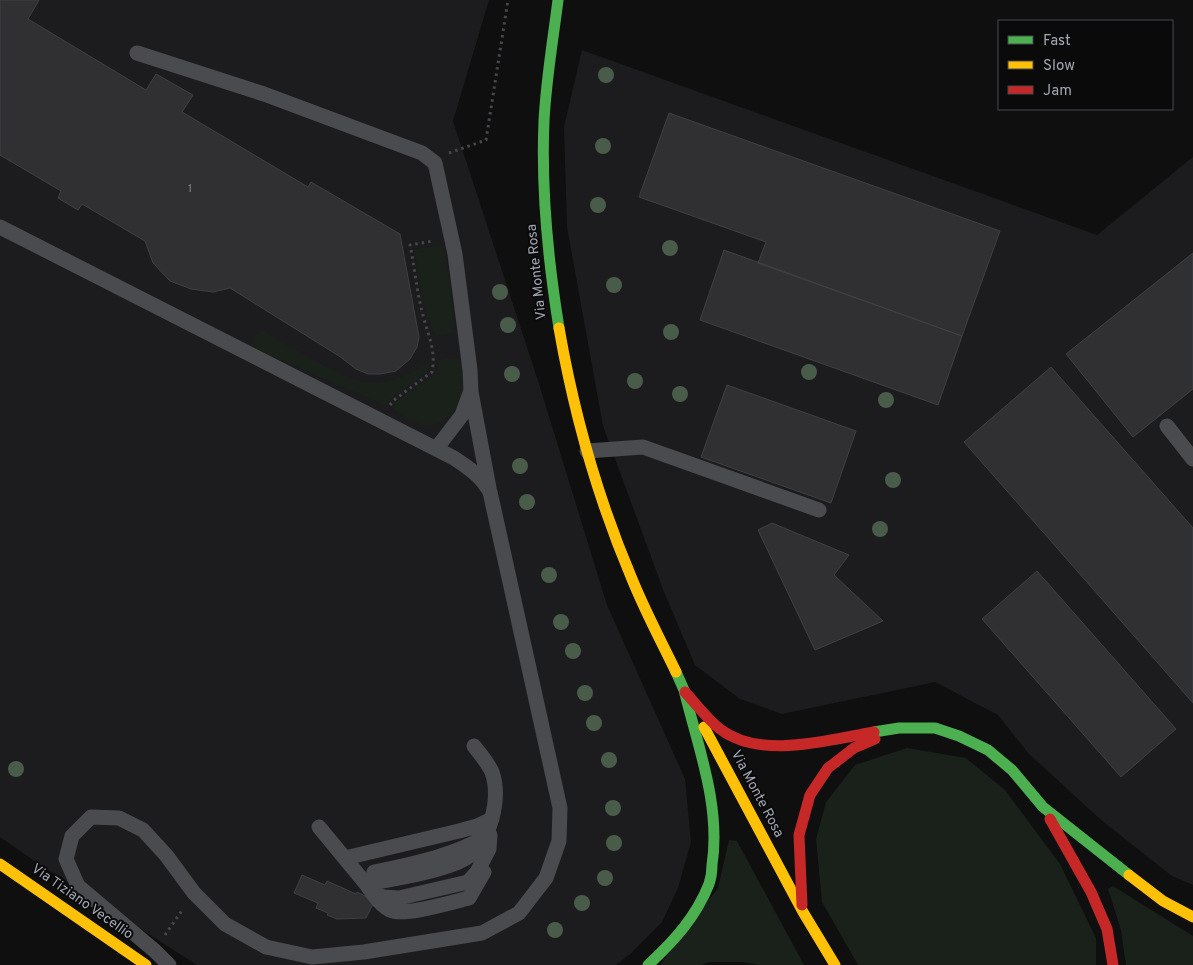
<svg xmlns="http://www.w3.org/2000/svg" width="1193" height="965" font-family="Overpass,sans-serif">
<rect width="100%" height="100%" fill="#0f0f10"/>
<path fill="#1c1c1e" d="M0 0H489L453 121 540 387 607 605 685 779 691 842 678 888 662 922 630 954 616 965H197L36 862 0 837Z
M582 50 1097 235 1193 157V885L1172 876 1101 820 1028 753 998 715 935 682 782 714 740 699 695 665 664 592 603 426 567 227 564 127Z"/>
<path fill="#1a201a" d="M444 245 456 332 436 336 427 317 414 249Z
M263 331C280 341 297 350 314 360 359 386 383 393 428 362L429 367 426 373 384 405 258 350 253 344C253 335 255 333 263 331Z
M444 359H460C462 369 467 383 464 394 459 412 441 430 421 424 411 421 402 414 393 410L397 401 436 373 439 366 438 360Z
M907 748 966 758 1005 790 1060 864 1096 938V965H858L822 902 816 839 826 802 855 765Z
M729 840 737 841 804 965H760L742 962H709L701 965H660L718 888Z
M1113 886 1193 936V965H1126L1121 930 1108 889Z"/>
<path fill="#303032" stroke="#3f4044" d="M0 0H39L28 19 146 90 156 74 193 95 182 112 308 187 311 182 400 234 419 337 417 347 410 359 396 371 380 374H368L356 369 339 356 230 288 213 292 191 289 170 281 153 263 145 241 82 204 78 210 58 198 61 191 0 155Z
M669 113 1000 231 962 336 758 263 766 242 639 197Z
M724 250 962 336 938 405 700 320Z
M1193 253V389L1133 437 1066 354Z
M1051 367 1193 528V703L964 442Z
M727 385 856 431 831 503 701 457Z
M772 523 849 555 834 575 883 621 815 650 758 530Z
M1037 571 1176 729 1121 777 982 619Z
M302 875 325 885 327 881 356 894 357 892 371 899 373 904 366 918 337 919 327 915 328 913 316 908 318 903 294 893Z"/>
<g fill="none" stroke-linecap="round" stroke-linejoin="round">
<path stroke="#45474a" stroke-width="3" stroke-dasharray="2.5 4" stroke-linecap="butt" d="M449 153 486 140 508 0
M390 405 394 400 432 372C436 352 429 337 424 319 417 295 415 269 410 245L433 241
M165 935 183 909"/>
<path stroke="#4a4b4f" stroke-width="15" d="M137 53 264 94 422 153 435 163 455 254 470 370 471 392 489 488
M0 227 454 458C469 468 482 477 490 492L560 808 559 841 546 878 519 913 482 933 364 952 312 957 266 947 225 924 194 893 166 855 143 830 119 818 91 817 72 836 66 859 78 886 155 951 169 965
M1167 426 1193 459
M436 449 462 415 470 393
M587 451 643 447 819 510
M319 827 366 884C389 880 452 870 469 856 491 839 501 798 492 772 488 763 480 754 474 746
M345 858 459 831 477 826 492 819
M374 872C406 866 453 856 481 839
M366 884 373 894 383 897 399 898 468 882 477 872 489 849 490 835
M373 894C378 901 383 907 390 910 404 917 452 902 469 898L484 872"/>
<path stroke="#4caf50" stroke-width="11" d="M558 0C553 40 546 80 544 121 541 190 548 260 559 328
M874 732 899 728H935L959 736 988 750 1012 770 1043 807 1129 875
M648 965C674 941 696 917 709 884 711 878 712 871 712 865 721 806 698 747 684 690L676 672"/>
<path stroke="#ffc107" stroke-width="11" d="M559 328C574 414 598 499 632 579 645 611 661 641 676 672
M704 727 803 912 835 965
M0 864 146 965
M1129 875 1163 901 1193 917"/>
<path stroke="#c62828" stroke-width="11" d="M685 692C696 704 707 719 720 729 760 760 828 740 874 732
M1050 819 1091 892 1107 929 1113 965
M802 905 799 835 810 795 828 768 854 748 875 739"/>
</g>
<g fill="#495c4a">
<circle cx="606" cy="75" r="8"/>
<circle cx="603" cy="146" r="8"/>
<circle cx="598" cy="205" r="8"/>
<circle cx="670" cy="248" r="8"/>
<circle cx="614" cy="285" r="8"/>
<circle cx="500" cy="292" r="8"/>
<circle cx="508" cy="325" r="8"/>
<circle cx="671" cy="332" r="8"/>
<circle cx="809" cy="372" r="8"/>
<circle cx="512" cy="374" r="8"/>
<circle cx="635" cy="381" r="8"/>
<circle cx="680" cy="394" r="8"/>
<circle cx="886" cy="400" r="8"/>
<circle cx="520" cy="466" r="8"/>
<circle cx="893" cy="480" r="8"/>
<circle cx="527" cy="502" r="8"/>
<circle cx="880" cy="529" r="8"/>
<circle cx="549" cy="575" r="8"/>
<circle cx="561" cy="622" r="8"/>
<circle cx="573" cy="651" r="8"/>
<circle cx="585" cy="693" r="8"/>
<circle cx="594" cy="723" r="8"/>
<circle cx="609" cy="760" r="8"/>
<circle cx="16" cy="769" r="8"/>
<circle cx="613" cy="808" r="8"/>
<circle cx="614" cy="843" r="8"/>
<circle cx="605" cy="878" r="8"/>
<circle cx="582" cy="903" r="8"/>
<circle cx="555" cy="930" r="8"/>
</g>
<g text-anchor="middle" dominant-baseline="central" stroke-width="4" stroke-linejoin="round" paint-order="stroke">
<g font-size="11" fill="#858891">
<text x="190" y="189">1</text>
</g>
<g font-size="14" fill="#a1a6b1" stroke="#0a0a0b">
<text transform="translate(537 272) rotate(-96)">Via Monte Rosa</text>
<text transform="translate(757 794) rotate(62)">Via Monte Rosa</text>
<text transform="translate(82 902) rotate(35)">Via Tiziano Vecellio</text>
</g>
</g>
<rect x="998" y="20" width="175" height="90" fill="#0a0a0b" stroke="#46484d"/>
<rect x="1008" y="36" width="25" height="8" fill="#4caf50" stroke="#46484d"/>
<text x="1043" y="45" font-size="15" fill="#a1a6b1">Fast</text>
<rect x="1008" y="61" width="25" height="8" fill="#ffc107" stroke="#46484d"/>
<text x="1043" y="70" font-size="15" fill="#a1a6b1">Slow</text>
<rect x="1008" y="86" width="25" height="8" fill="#c62828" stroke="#46484d"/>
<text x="1043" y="95" font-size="15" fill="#a1a6b1">Jam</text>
</svg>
